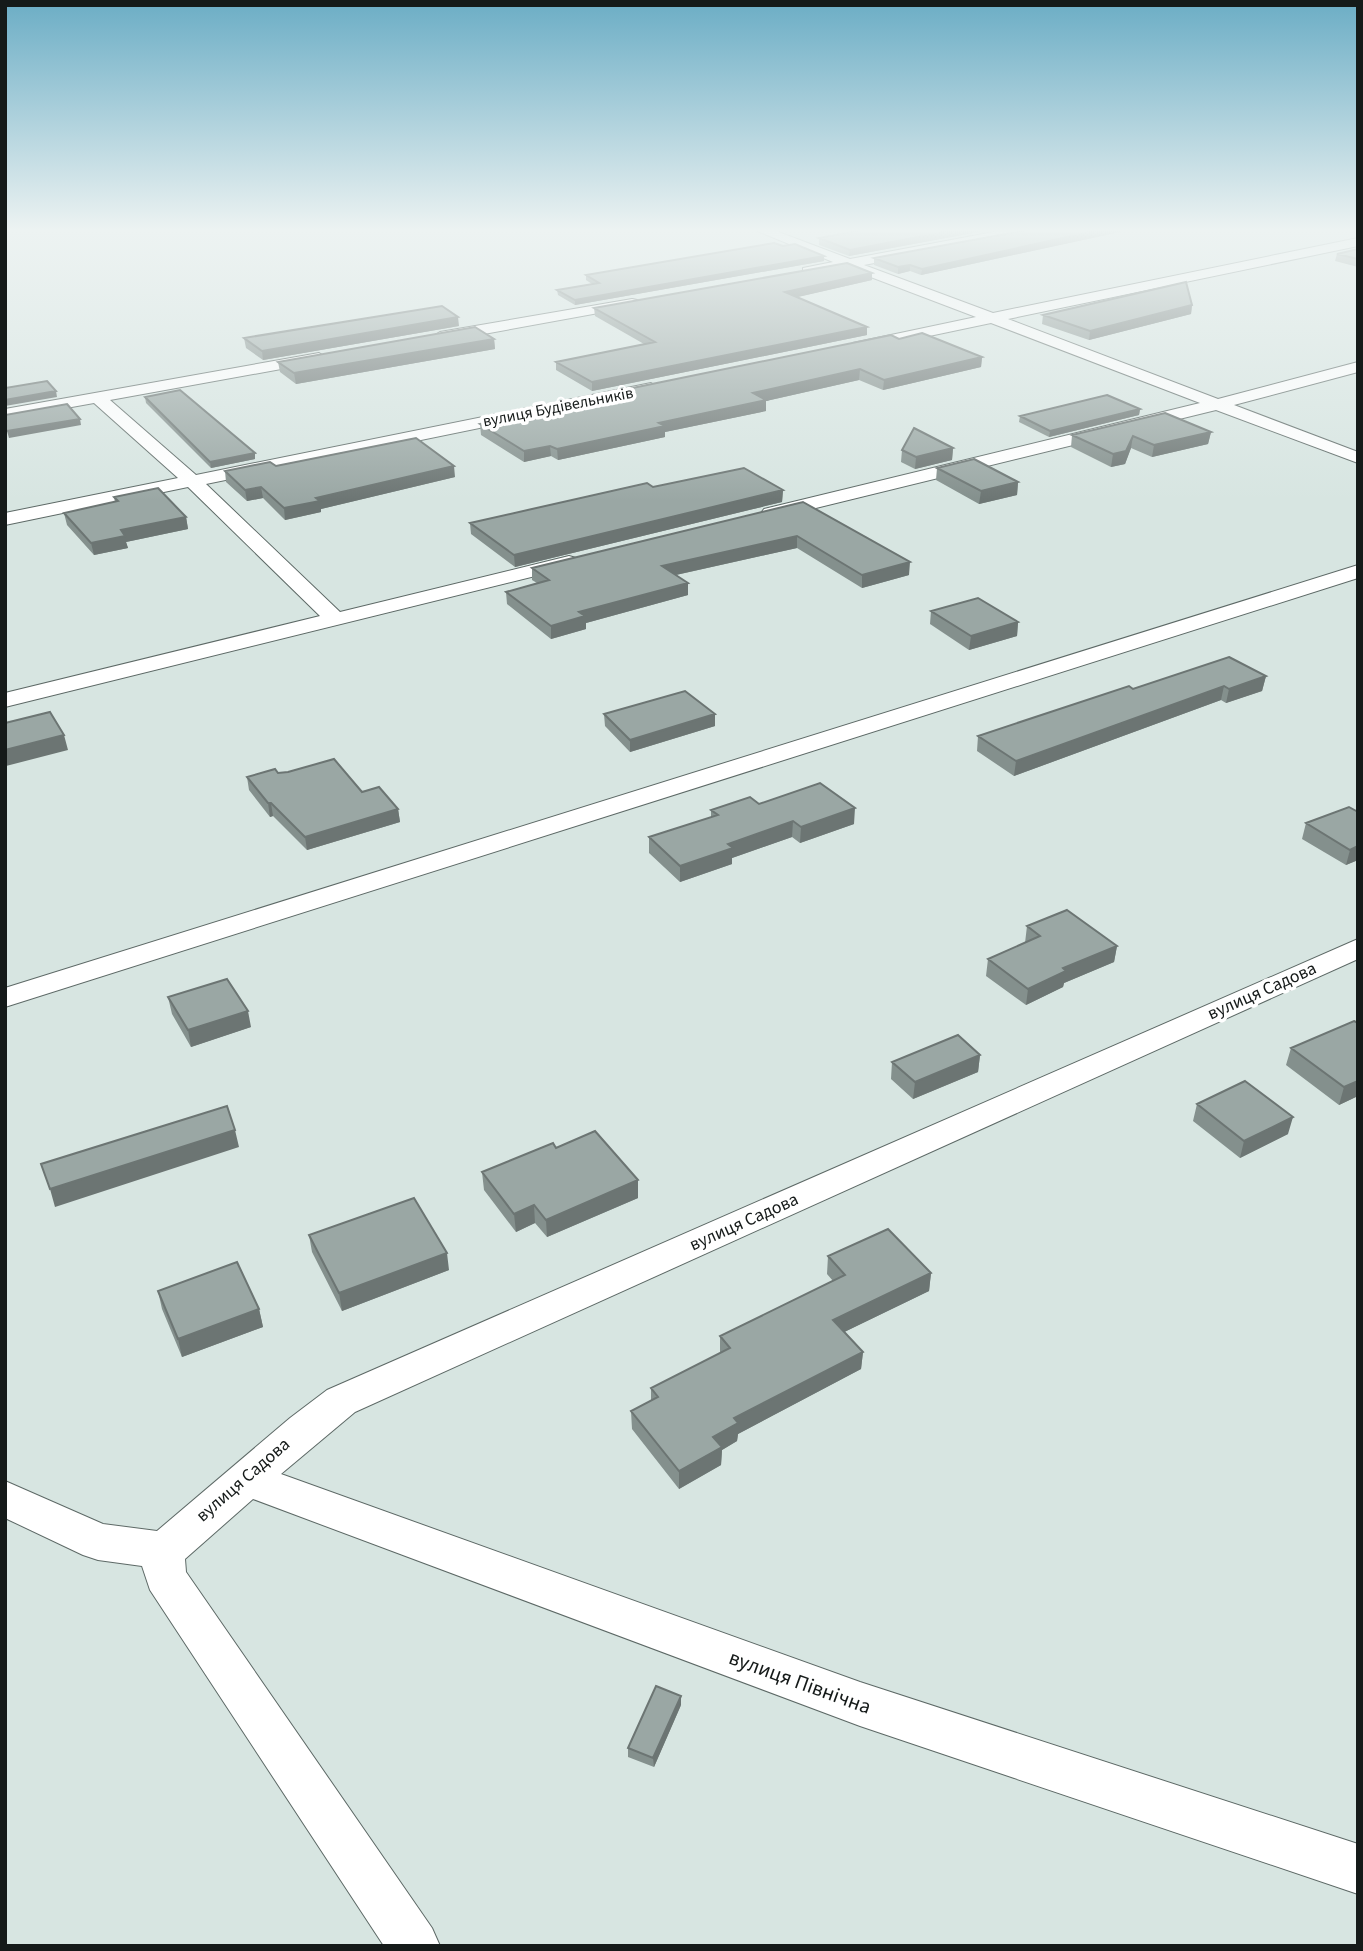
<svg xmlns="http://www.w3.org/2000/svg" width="1363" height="1951" font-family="'Source Sans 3',sans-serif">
<rect width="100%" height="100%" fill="#d7e5e1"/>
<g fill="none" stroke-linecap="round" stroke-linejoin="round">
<g stroke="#5d6966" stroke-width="2">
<path id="street" d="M750 228H768L850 259 1015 228H1043L1037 232 864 265 993 313 1358 238V246L1008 319 1218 399 1358 362V372L1234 405 1358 452V463L1216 410 771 519 764 517 761 513 764 509 1200 403 991 323 858 351 853 349 850 346 853 343 976 317 847 268 803 274V268L833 262Z
M632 299 637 300 639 303 637 306 440 342 432 337 440 332Z
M319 353 327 358 325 361 110 400 196 475 651 383 659 388 651 393 206 484 340 612 569 556 576 558 579 562 576 566 5 707V693L320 616 188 487 5 525V513L178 478 94 403 5 419V409Z
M1358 565V578L5 1007V988Z
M1358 939V959L355 1412 281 1474 860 1682 1358 1844V1894L860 1726 253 1499 185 1559 186 1572 432 1928 440 1946H384L150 1590 142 1566 98 1560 83 1555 5 1518V1481L103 1524 157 1531 290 1418 327 1390Z"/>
</g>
<use href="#street" fill="#fff" fill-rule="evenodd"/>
</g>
<path fill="#84908d" d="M873 228H999L849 256 819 245V238Z
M1038 228H1138L921 275 910 271 898 274 874 265V258Z
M1337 228H1358V234Z
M783 246 824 256V261L575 305 558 295 557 290 592 284 586 280V275Z
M1358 249V267L1335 261 1337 254Z
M872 273V280L797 297 867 327V335L592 391 556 370V362L644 344 595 316 594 308Z
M1192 305 1191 314 1089 340 1042 324 1043 315Z
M459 326 263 360 246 348 244 338Z
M494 339 495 349 296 384 280 372 278 362Z
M899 339 982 357 981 367 883 390 859 380 766 401V411L665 432V437L558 460 551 456 524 462 481 435 480 424 613 397V392Z
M145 397 255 453V459L211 468 146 403Z
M1140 409 1139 415 1049 437 1019 422 1020 416Z
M1211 432 1208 444 1152 457 1131 448 1125 464 1111 467 1071 447 1072 435Z
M953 448 952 460 915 469 901 462 902 450Z
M276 466 455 477 321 509V512L285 520 263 498 247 501 226 482 225 471Z
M937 468 1018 482 1017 495 979 504 936 480Z
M653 487 783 490 782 502 515 567 471 534 470 523Z
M114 497 186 517 188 529 126 542 128 548 94 555 67 525 64 513 115 502Z
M803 502 909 575 862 588 797 548 676 575 688 583V595L586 623V629L551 639 507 604 506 592 537 583 532 580V568Z
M931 611 1018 622 1017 636 969 650 930 624Z
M1266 676 1262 691 1226 703 1221 700 1014 776 977 751 978 736 1133 689Z
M604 714 715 726 630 752 605 726Z
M278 773 362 792 398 809 400 822 307 850 273 816 270 817 249 790 247 777Z
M759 804 854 824 800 843 792 837 732 858V864L680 882 649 853V837L711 817V810Z
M1358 812V860L1346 865 1302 839 1306 823Z
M1027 926 1117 946 1114 962 1064 983 1063 987 1026 1005 986 976 988 959 1025 943Z
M168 997 251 1027 191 1047 172 1014Z
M1358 1023V1096L1339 1105 1286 1065 1291 1048Z
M980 1055 978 1072 913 1099 891 1079 892 1062Z
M1197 1104 1288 1134 1240 1158 1193 1121Z
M556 1148 638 1180V1198L547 1237 535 1223 516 1232 484 1190 482 1172Z
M309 1235 449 1270 342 1311 312 1252Z
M828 1256 931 1273 929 1291 844 1332 863 1352 861 1369 738 1434 737 1441 722 1450 721 1465 679 1489 632 1429 631 1411 651 1401V1388L720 1353V1336L833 1281 827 1274Z
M158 1291 259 1309 263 1327 182 1357 162 1309Z
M681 1705 654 1767 628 1757V1748Z"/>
<path fill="#6c7573" d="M966 228H999L849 256 850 250Z
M1109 228H1138L921 275 922 269Z
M824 256V261L575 305V300Z
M910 265V271L898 274V267Z
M872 273V280L785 300V292Z
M1192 305 1191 314 1089 340 1090 331Z
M458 317 459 326 263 360 262 351Z
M867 327V335L592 391V382Z
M494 339 495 349 296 384 294 373Z
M982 357 981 367 883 390 884 380Z
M860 369 859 380 766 401V411L665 432V437L558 460 557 449 659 423 753 393Z
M56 391 57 397 5 406V400Z
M1140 409 1139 415 1049 437 1050 431Z
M80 419 81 425 9 438 7 431Z
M1211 432 1208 444 1152 457 1154 445Z
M1133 436 1131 448 1125 464 1111 467 1113 454Z
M550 446 551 456 524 462V451Z
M953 448 952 460 915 469 916 457Z
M255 453V459L211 468 210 462Z
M454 466 455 477 321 509V512L285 520 284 508 316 498Z
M1018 482 1017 495 979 504 981 491Z
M261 487 263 498 247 501 245 490Z
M783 490 782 502 515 567 514 555Z
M186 517 188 529 126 542 128 548 94 555 91 543 121 530Z
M797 536V548L662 578V566Z
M910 562 909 575 862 588V575Z
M688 583V595L586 623V629L551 639V626L579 612Z
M1018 622 1017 636 969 650 971 636Z
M1266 676 1262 691 1226 703 1229 689Z
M1224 686 1221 700 1014 776 1016 761Z
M715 714V726L630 752V740Z
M64 735 68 750 6 766 5 750Z
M268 803H271L273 816 270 817Z
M855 808 854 824 800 843 801 827Z
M398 809 400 822 307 850 305 837Z
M793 821 792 837 732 858V864L680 882V866L728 844Z
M1358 846V860L1346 865 1350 850Z
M1117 946 1114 962 1064 983 1063 987 1026 1005 1028 989 1063 968Z
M248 1011 251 1027 191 1047 188 1030Z
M980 1055 978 1072 913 1099 915 1082Z
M1358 1081V1096L1339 1105 1344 1087Z
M1293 1117 1288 1134 1240 1158 1244 1141Z
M235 1130 239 1147 55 1207 50 1189Z
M638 1180V1198L547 1237 546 1220Z
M534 1205 535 1223 516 1232 514 1214Z
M447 1253 449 1270 342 1311 339 1293Z
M931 1273 929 1291 832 1338 833 1320Z
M259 1309 263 1327 182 1357 178 1339Z
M863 1352 861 1369 738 1434 737 1441 722 1450 721 1465 679 1489V1471L713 1437 734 1418Z
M681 1696V1705L654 1767 653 1758Z"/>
<path fill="#9aa7a4" stroke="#6c7573" stroke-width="2" d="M873 228H966L850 250 819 238Z
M1038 228H1109L922 269 910 265 898 267 874 258Z
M774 243 783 246 795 244 824 256 575 300 557 290 599 283 586 275Z
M1358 249V259L1337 254Z
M847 263 872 273 785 292 867 327 592 382 556 362 655 342 594 308Z
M1186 282 1192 305 1090 331 1043 315Z
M442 306 458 317 262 351 244 338Z
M475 327 494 339 294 373 278 362Z
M922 333 982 357 884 380 860 369 753 393 766 400 659 423 665 426 557 449 550 446 524 451 480 424 620 396 613 392 891 335 899 339Z
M47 381 56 391 5 400V388Z
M180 390 255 453 210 462 145 397Z
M1107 395 1140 409 1050 431 1020 416Z
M67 404 80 419 7 431 5 429V415Z
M1165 413 1211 432 1154 445 1133 436 1126 451 1113 454 1072 435Z
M914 428 953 448 916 457 902 450Z
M416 438 454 466 316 498 320 501 284 508 261 487 245 490 225 471 270 462 276 466Z
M974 459 1018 482 981 491 937 468Z
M744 468 783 490 514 555 470 523 647 483 653 487Z
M158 488 186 517 121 530 125 536 91 543 64 513 118 501 114 497Z
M803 502 910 562 862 575 797 536 662 566 688 583 579 612 585 616 551 626 506 592 549 580 532 568Z
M978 598 1018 622 971 636 931 611Z
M1229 657 1266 676 1229 689 1224 686 1016 761 978 736 1129 686 1133 689Z
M685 691 715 714 630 740 604 714Z
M50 712 64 735 5 750V723Z
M334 759 362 792 379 787 398 809 305 837 271 803H268L247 777 275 769 278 773 288 772Z
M820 783 855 808 801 827 793 821 728 844 733 848 680 866 649 837 718 815 711 810 750 797 759 804Z
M1349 807 1358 812V846L1350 850 1306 823Z
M1067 910 1117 946 1063 968 1066 971 1028 989 988 959 1040 936 1027 926Z
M227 979 248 1011 188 1030 168 997Z
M1354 1021 1358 1023V1081L1344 1087 1291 1048Z
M958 1035 980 1055 915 1082 892 1062Z
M1245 1081 1293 1117 1244 1141 1197 1104Z
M227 1106 235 1130 50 1189 41 1164Z
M595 1131 638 1180 546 1220 534 1205 514 1214 482 1172 553 1143 556 1148Z
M414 1198 447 1253 339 1293 309 1235Z
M888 1229 931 1273 833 1320 863 1352 734 1418 738 1423 713 1437 722 1447 679 1471 631 1411 658 1397 651 1388 730 1348 720 1336 845 1275 828 1256Z
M237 1262 259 1309 178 1339 158 1291Z
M656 1686 681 1696 653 1758 628 1748Z"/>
<linearGradient id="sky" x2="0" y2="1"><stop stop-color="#6badc5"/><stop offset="0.46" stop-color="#edf3f2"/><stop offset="1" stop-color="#edf3f2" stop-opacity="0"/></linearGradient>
<rect width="1363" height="501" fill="url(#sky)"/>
<g text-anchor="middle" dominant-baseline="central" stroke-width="7" stroke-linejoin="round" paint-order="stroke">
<g font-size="16" fill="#151a19" stroke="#fff">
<text transform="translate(558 407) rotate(-11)">вулиця Будівельників</text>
</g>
<g font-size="18" fill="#151a19" stroke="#fff">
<text transform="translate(1262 991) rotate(-24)">вулиця Садова</text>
<text transform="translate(744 1222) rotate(-24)">вулиця Садова</text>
<text transform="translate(243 1480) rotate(-41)">вулиця Садова</text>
</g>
<g font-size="21" fill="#151a19" stroke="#fff">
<text transform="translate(800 1682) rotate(20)">вулиця Північна</text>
</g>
</g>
<rect width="1363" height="1951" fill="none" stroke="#151a19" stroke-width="14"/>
</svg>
